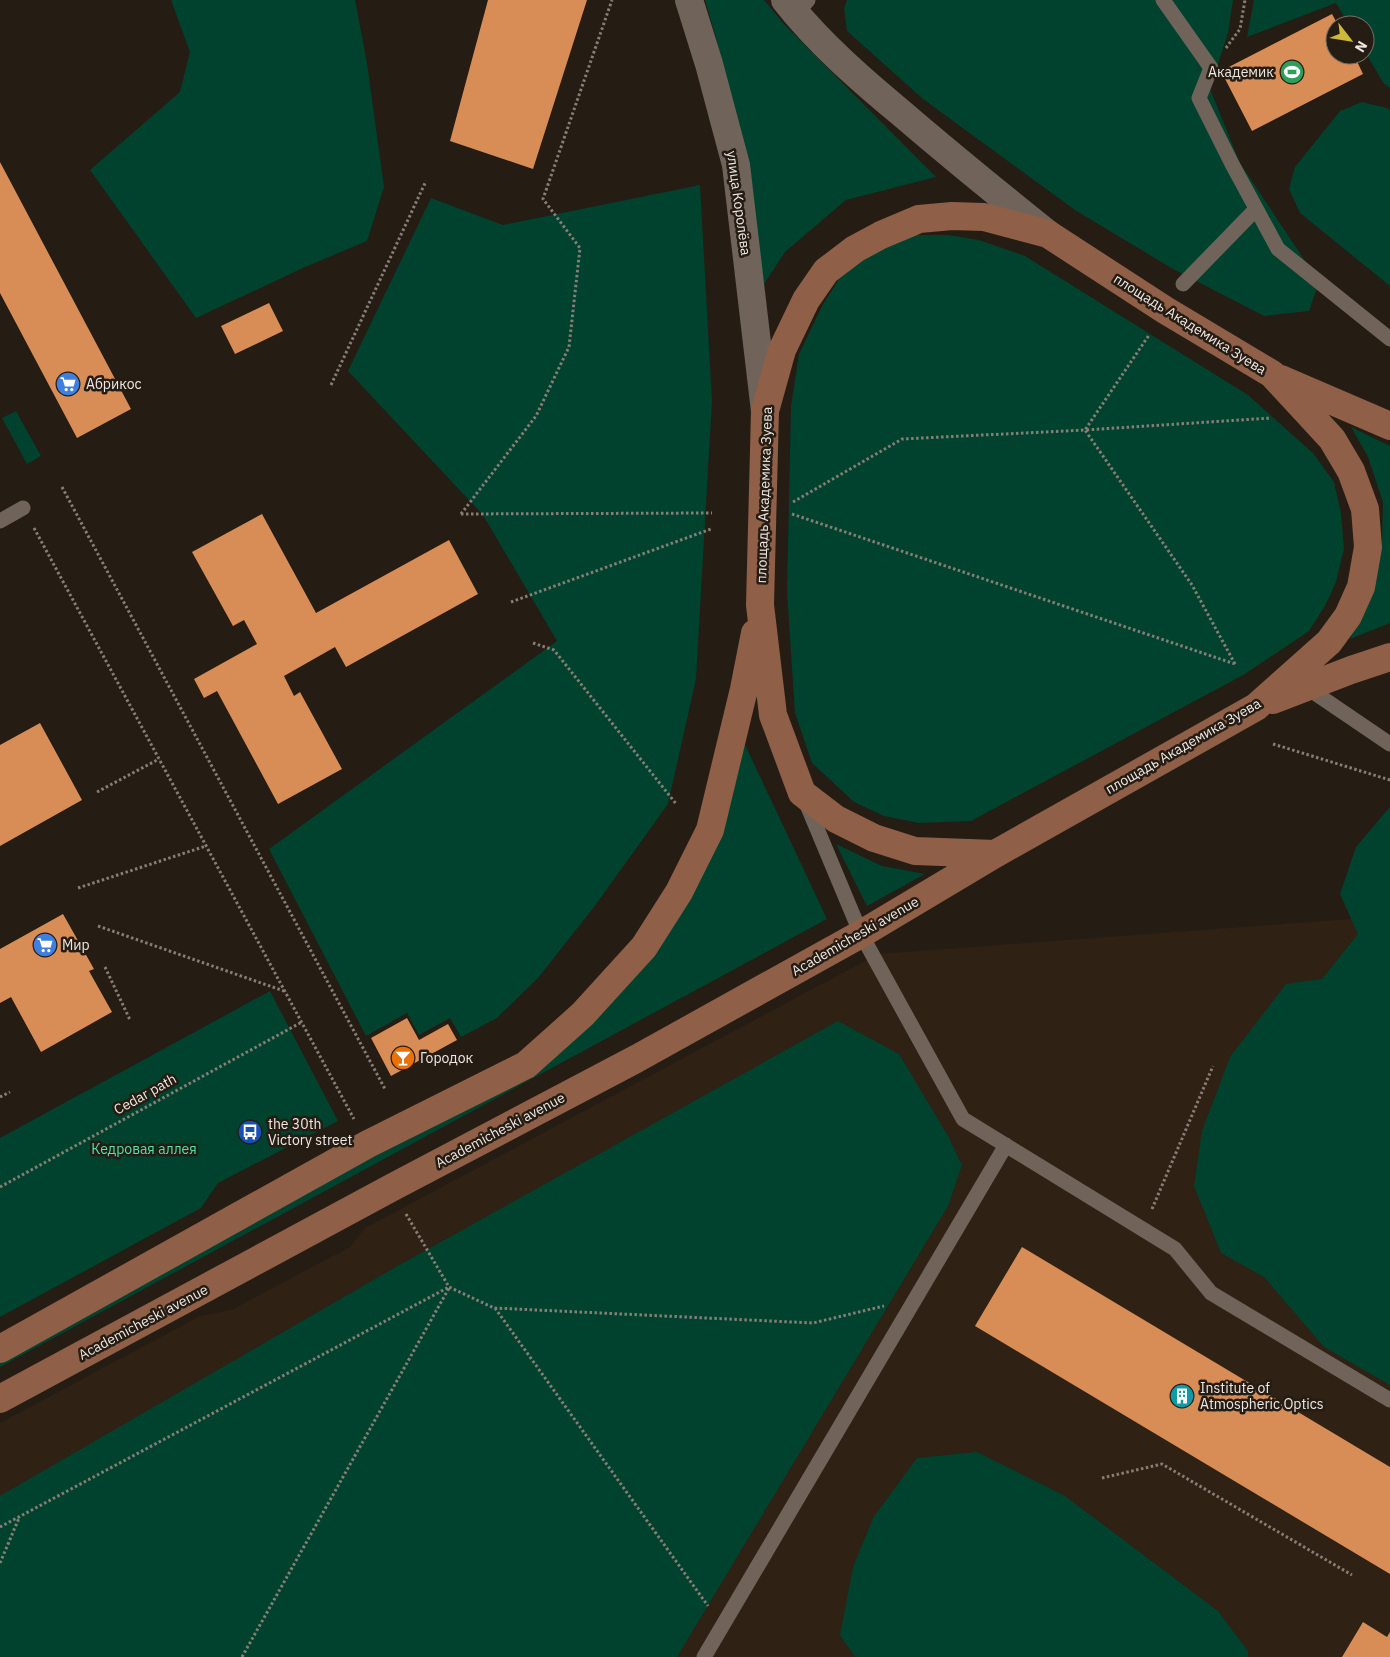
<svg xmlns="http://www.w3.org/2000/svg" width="1390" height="1657" font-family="'IBM Plex Sans',sans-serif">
<rect width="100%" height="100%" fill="#251c13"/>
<path fill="#2f2113" d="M1390 916V1657H0V1423L200 1316 231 1310 350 1247 365 1228 878 954Z"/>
<path fill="#01422e" d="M171 0H355L367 63 384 187 367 241 303 268 196 318 90 170 180 92 190 52Z
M705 0H764L784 24 936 177 846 200 785 252 756 296 748 162 715 34Z
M847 0H1233L1228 33 1210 89 1240 163 1319 282 1309 311 1264 316 1173 269 1075 210 923 99 847 31 844 8Z
M1254 0H1390V88L1384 84 1365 52V25H1349L1336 3 1247 37Z
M1362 102 1387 108 1390 110V286L1300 213 1289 189 1295 167 1340 111Z
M700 185 712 401 696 679 668 804 594 907 538 978 497 1018 461 1037 450 1018 419 1035 407 1013 366 1036 269 849 557 641 483 515 348 371 431 198 503 225Z
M916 235H948L979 240 1025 256 1248 395 1313 453 1334 482 1341 513 1344 549 1336 582 1325 606 1309 631 1245 674 971 821 919 823 884 816 854 802 812 763 795 713 787 592 791 406 799 354 822 306 839 279 861 260 885 245Z
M16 411 41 456 27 464 2 418Z
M1351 427 1390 446V623L1350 639 1373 588 1382 543 1383 502 1368 457Z
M740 734 827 919 0 1367V1356L565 1039 703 854Z
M1389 808H1390V1385L1324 1347 1264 1277 1221 1253 1194 1186 1202 1131 1230 1057 1286 984 1322 979 1358 934 1340 894 1356 847Z
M836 844 882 866 925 874 867 906Z
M270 991 338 1121 218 1183 201 1208 0 1317V1138Z
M838 1021 899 1054 948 1136 962 1165 948 1206 677 1657H0V1496L394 1268Z
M977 1452 1065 1496 1218 1611 1248 1651V1657H855L840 1635 853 1567 873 1518 917 1458Z"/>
<path fill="#d98d56" d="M488 0H587L533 169 450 141Z
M1332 14 1338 25H1335V55H1354L1363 74 1252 131 1221 71Z
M0 162 131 409 77 438 0 293Z
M269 303 283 331 235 354 221 326Z
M262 514 316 613 449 540 478 594 346 667 335 647 284 676 294 696 300 692 342 769 278 804 217 691 204 698 194 679 257 644 244 620 233 626 192 552Z
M40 723 82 800 0 846V745Z
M63 914 94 969 89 971 112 1012 41 1052 11 997 0 1003V949Z
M407 1018 419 1040 448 1024 457 1040 391 1076 371 1038Z
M1022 1247 1390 1467V1574L975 1326Z
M1363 1622 1387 1637 1390 1632V1657H1342Z"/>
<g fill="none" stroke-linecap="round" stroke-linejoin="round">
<path stroke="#867e77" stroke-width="3" stroke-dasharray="2.5 2.5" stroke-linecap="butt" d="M1226 48 1240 29 1245 0
M331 385 426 181
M62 487 385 1089
M793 502 902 439 1085 430 1149 335
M461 514 536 416 569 347 580 248 543 199 612 0
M461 514 712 513
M792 514 1235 664
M34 528 354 1119
M511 602 711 529
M533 643 554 650 677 805
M1235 664 1192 585 1085 430 1271 418
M1273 744 1390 780
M97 792 159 759
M78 888 206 846
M98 926 284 991
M105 967 130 1020
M0 1097 10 1092
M0 1187 302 1022
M1152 1209 1213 1066
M406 1214 449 1287 494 1308 813 1323 884 1306
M495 1308 708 1606
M1102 1478 1162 1464 1352 1575
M0 1527 449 1287
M0 1563 19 1518
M242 1657 449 1288"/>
<path stroke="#70645a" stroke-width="15" d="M1163 0 1211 68 1199 98 1232 164 1278 249 1390 339
M796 14 808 0
M1183 284 1256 209
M0 521 23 508
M1306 687 1390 744
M805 800 861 934 963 1119 1175 1249 1211 1293 1390 1400
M704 1657 1006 1145"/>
<path stroke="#70645a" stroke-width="28" d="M689 0 709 64 736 165 765 411
M785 0C818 42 859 78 900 112 949 154 998 194 1048 234"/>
<path stroke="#8f5f47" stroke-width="28" d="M1281 379 1390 426
M1273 700 1351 670 1390 657
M0 1349 368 1144 526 1065 583 1014 644 947 679 892 710 830 744 689 755 633
M0 1399 391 1188 636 1059 861 934 995 854 1256 707 1329 642 1348 616 1361 587 1368 547 1365 509 1351 471 1332 439 1272 374 1165 310 1048 234 984 217 952 216 919 219 881 235 855 249 826 271 806 300 782 350 765 411 760 605 773 715 802 793 836 819 874 838 915 851 995 854"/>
</g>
<defs>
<g id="stadium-disc" transform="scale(1.25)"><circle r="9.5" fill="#2e9e5b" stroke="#251c13"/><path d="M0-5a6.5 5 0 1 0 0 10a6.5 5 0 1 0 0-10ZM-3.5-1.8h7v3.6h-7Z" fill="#fff"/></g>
<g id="supermarket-disc" transform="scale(1.25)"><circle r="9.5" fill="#3f7fe0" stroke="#251c13"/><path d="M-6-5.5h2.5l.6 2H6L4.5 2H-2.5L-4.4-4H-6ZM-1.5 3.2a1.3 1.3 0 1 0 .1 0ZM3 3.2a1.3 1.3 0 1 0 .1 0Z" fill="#fff"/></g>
<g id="bar-disc" transform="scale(1.25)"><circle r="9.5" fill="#e8710a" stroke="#251c13"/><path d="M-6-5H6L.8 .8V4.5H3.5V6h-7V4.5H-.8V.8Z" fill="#fff"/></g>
<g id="bus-disc" transform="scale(1.25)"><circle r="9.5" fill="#1a4fb4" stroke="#251c13"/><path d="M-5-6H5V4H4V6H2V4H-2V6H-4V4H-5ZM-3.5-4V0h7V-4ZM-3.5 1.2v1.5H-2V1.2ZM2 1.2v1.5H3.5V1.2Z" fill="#fff"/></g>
<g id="building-disc" transform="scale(1.25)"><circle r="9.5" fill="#0f9aa8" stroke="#251c13"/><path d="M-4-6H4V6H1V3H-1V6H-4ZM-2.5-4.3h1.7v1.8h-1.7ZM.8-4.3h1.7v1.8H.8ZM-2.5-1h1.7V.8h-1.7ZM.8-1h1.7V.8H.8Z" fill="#fff"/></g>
</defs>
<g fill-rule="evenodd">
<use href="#stadium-disc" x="1292" y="72"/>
<use href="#supermarket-disc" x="68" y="384"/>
<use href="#supermarket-disc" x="45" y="945"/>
<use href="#bar-disc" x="403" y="1058"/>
<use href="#bus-disc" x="250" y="1132"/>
<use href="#building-disc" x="1182" y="1396"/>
</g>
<g text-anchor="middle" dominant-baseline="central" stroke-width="5" stroke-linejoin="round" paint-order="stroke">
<g font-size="14" fill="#efe8e2" stroke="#251c13" text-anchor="start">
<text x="1274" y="72" text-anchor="end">Академик</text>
<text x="86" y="384">Абрикос</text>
<text x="62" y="945">Мир</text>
<text x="420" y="1058">Городок</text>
<text x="268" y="1124">the 30th<tspan x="268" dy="16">Victory street</tspan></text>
<text x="1200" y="1388">Institute of<tspan x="1200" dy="16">Atmospheric Optics</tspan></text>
</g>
<g font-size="14" fill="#efe8e2" stroke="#251c13">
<text transform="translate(739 203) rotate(82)">улица Королёва</text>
<text transform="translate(1190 324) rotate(32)">площадь Академика Зуева</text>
<text transform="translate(764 495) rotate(-88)">площадь Академика Зуева</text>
<text transform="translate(1183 746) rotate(-30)">площадь Академика Зуева</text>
<text transform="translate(855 936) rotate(-30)">Academicheski avenue</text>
<text transform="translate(145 1094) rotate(-29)">Cedar path</text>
<text transform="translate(500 1130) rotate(-28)">Academicheski avenue</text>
<text transform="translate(143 1322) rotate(-28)">Academicheski avenue</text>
</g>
<g font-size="14" fill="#4ee1ab" stroke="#251c13">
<text x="144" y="1149">Кедровая аллея</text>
</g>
</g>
<g transform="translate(1350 40) rotate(121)"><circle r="24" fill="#251c13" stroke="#766e66"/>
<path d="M0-4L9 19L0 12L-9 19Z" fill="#cdb938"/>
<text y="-8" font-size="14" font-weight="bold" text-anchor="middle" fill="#efe8e2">N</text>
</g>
</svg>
